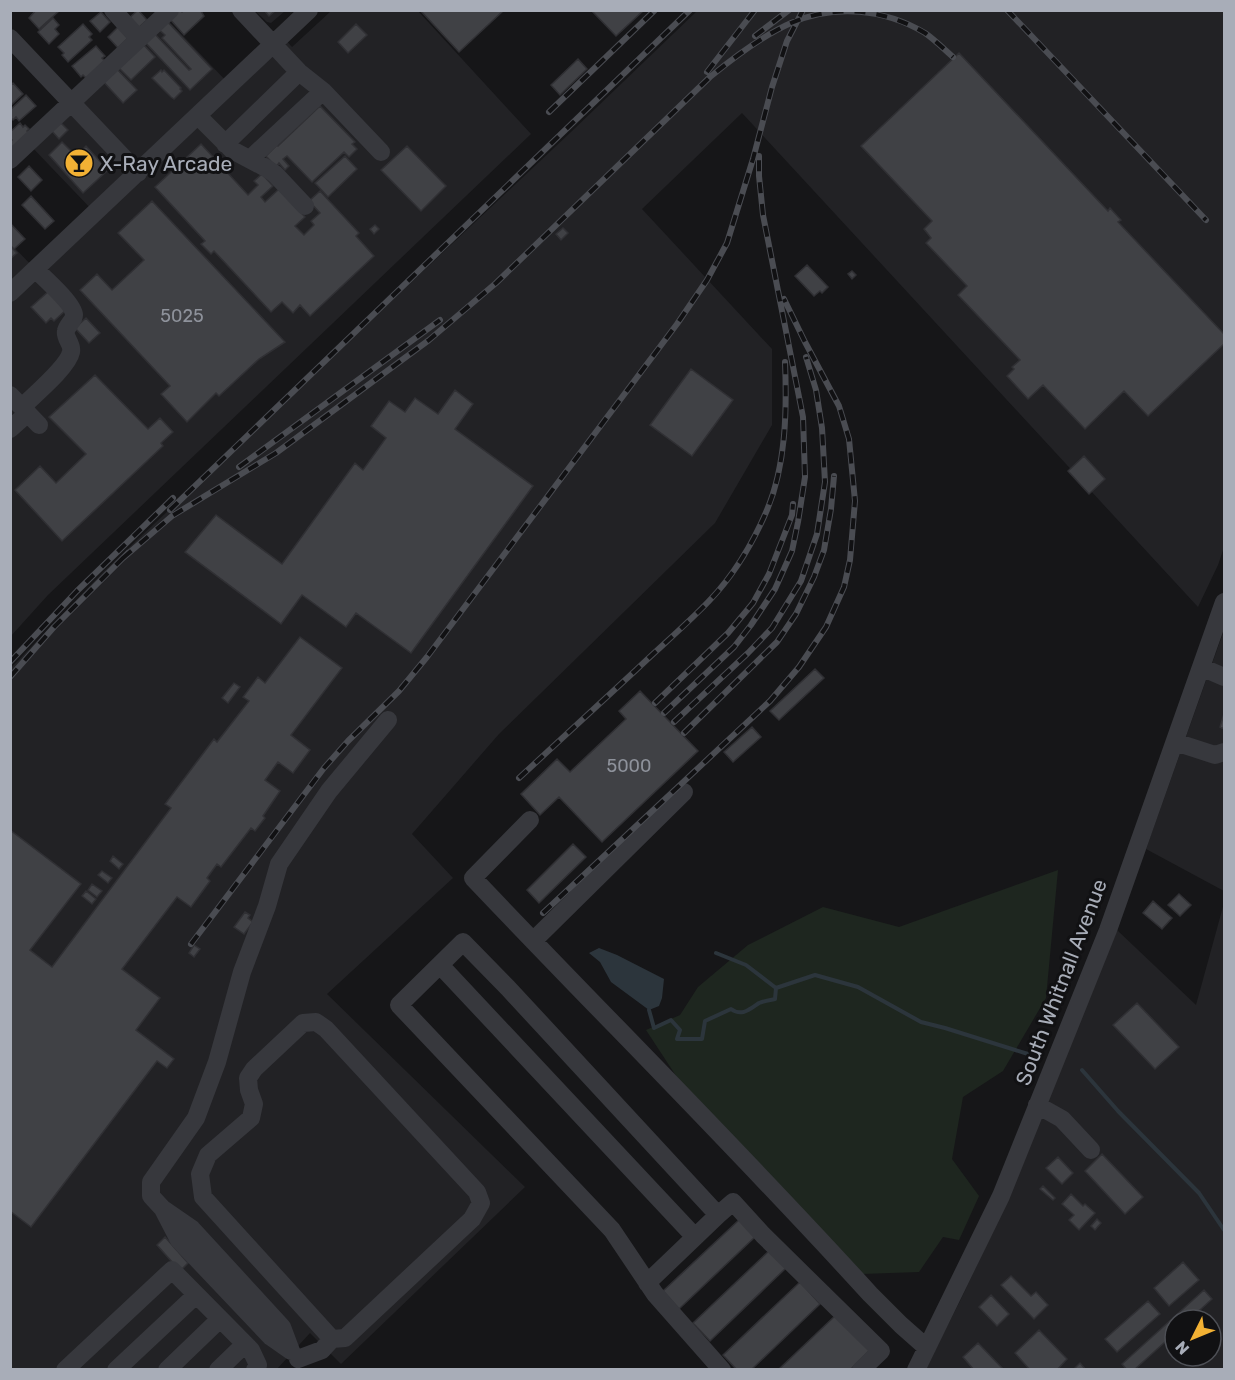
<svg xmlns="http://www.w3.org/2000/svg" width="1235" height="1380" font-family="Rubik,sans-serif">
<rect width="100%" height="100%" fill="#161618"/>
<path fill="#222225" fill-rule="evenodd" d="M255 11H285L271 23 267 22Z
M331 11H418L531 134 48 595 11 636 10 243 35 269 95 213 28 143 164 16 230 85 282 36 292 47Z
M697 11H1224V547L1218 565 1198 607 742 113 642 209 772 349V425L715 523 499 734 412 834 453 878 327 994 525 1187 341 1364 310 1333 277 1369H11L10 669 103 572 571 132Z
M1224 630V891L1146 849Z
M1224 903V1369L925 1370 960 1301 1003 1210 1117 930 1196 1005ZM1175 1320H1211V1356H1175Z"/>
<path fill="#1e261f" d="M1058 870 1046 998 1003 1071 963 1097 952 1159 979 1196 959 1240 943 1237 919 1272 862 1274 684 1088 646 1030 680 1015 698 987 748 945 823 907 899 927Z"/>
<path fill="#2c353c" d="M599 948 617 955 664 979 662 998 659 1006 649 1010 611 982 600 962 589 953Z"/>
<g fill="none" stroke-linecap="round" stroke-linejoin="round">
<path stroke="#2c353c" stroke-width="4" d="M716 953 746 965 776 988
M776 988 815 975 858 987 921 1022 945 1028 1028 1054
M649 1010 654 1028 671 1020 680 1030 677 1039H702L705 1021 731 1009C742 1017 750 1009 759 1003 764 1001 770 1000 775 999L776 988
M1082 1070 1118 1111 1199 1193 1224 1230"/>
</g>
<path fill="#404145" stroke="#303034" stroke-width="1.5" d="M36 10H58L59 11 39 29 29 18Z
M138 10 147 20 137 29 128 19Z
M174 10H180L182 12 184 10H200L199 11H201L204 16 184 35 168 17Z
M264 10H276L269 16Z
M420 10H504L459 52Z
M591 10H644L616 36Z
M101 12 110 22 100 32 90 21Z
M53 18 59 25 55 29 59 34 49 44 38 32Z
M165 19 212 69 190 90 143 40 152 31 189 70 191 69 162 38 165 35 156 27Z
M83 24 92 34 89 37 92 40 68 62 62 55 64 53 58 47Z
M356 24 367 35 348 53 338 42Z
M119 26 129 37 118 48 108 37Z
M142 43 155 57 131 80 117 66Z
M96 46 105 56 102 58 106 62 88 80 83 75 81 77 72 66Z
M959 53 1108 211 1110 208 1121 220 1118 222 1224 334V344L1148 416 1124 391 1085 429 1043 385 1028 399 1007 376 1014 369 1012 367 1020 360 958 295 967 286 926 243 931 238 924 229 932 221 861 146Z
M578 59 587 69 560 95 551 85Z
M115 67 137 90 123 103 101 79Z
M161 70 162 72 164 70 181 88 180 89 182 91 174 99 171 97 152 78Z
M13 83 23 94 10 106V86Z
M26 95 36 106 19 121 16 117 13 120 10 117V110Z
M320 106 355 142 352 144 357 149 349 157 344 152 312 182 287 156 283 159 289 166 285 170 279 163 276 167 266 156 277 145 278 146Z
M59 121 68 130 59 139 51 130Z
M20 123 23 127 25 125 29 129 27 131 30 134 14 150 10 146V142L12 140 10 138V132Z
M62 142 76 156 86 146 108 170 83 193 49 155Z
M201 144 248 195 258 185 254 181 262 174 273 186 261 197 265 202 279 189 305 217 295 226 304 235 314 225 311 221 320 213 309 201 320 191 359 233 356 236 374 256 310 316 300 305 293 313 282 302 271 312 214 251 211 254 201 244 205 241 155 187Z
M407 146 446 186 421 211 381 170Z
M345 156 357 169 328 197 315 183Z
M29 166 42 180 31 191 18 177Z
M31 196 54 221 45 229 22 205Z
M152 201 285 342 259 359 219 396 216 393 187 422 161 394 170 386 80 290 97 274 112 290 144 260 118 233Z
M10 223 25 239 14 249 10 245Z
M375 225 379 229 374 234 370 229Z
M563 228 568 233 561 240 556 234Z
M10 246 17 253 10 259Z
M807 265 828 287 822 293 820 291 814 296 795 276Z
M852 271 856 275 852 279 848 274Z
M50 290 67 309 54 321 51 318 46 323 31 307Z
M86 318 100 333 89 343 75 328Z
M691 369 733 400 692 456 650 425Z
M95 375 148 429 160 418 173 432 161 443 163 446 62 541 15 490 40 466 56 483 86 454 49 417Z
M455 390 473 404 455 429 533 486 411 653 356 613 346 627 302 595 281 624 185 552 216 515 282 564 355 463 363 470 386 438 371 426 389 401 405 412 415 398 438 414Z
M1084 456 1105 479 1089 494 1068 471Z
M300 637 342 668 291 735 310 750 293 773 278 762 265 780 280 791 263 816 265 818 255 831 251 828 221 867 217 864 207 878 210 881 191 907 177 897 122 969 160 998 136 1030 174 1059 167 1068 157 1061 31 1227 10 1211V830L81 884 30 950 52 967 171 808 165 804 214 739 217 742 249 701 243 697 258 677 265 683Z
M815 669 824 678 779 720 770 711Z
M234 683 240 687 228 703 222 698Z
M640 691 698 751 602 842 559 797 540 815 521 794 557 759 570 772 626 719 619 711Z
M1224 714V729L1220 727Z
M752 727 761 737 733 762 724 752Z
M573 844 586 857 539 903 527 890Z
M113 856 123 864 119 869 110 861Z
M102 871 112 878 108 883 98 875Z
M92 884 102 891 97 897 88 890Z
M86 891 96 899 92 904 82 896Z
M1179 894 1191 905 1180 916 1168 905Z
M1153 901 1172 918 1162 929 1143 913Z
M245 912 250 915 248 918 253 922 244 934 234 927Z
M194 945 200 949 194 957 189 953Z
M1137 1003 1179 1047 1155 1069 1113 1025Z
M1102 1154 1143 1197 1125 1214 1085 1171Z
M1058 1157 1073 1173 1062 1184 1046 1168Z
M1043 1186 1055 1198 1053 1200 1040 1189Z
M1071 1194 1083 1206 1085 1204 1095 1213 1079 1230 1069 1220 1074 1215 1062 1204Z
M740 1219 756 1236 679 1309 663 1291Z
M1097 1219 1101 1223 1095 1230 1091 1226Z
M165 1237 188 1263 180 1271 157 1245Z
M770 1250 786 1268 710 1341 693 1323Z
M1183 1262 1199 1280 1169 1306 1154 1288Z
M1011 1276 1031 1296 1036 1292 1048 1305 1034 1319 1001 1285Z
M800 1282 820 1304 751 1370H737L723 1355Z
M1204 1290 1212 1299 1189 1320H1175V1333L1134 1370H1127L1122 1364Z
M991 1295 1009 1314 997 1326 979 1307Z
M1148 1301 1160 1314 1117 1352 1105 1339Z
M837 1314 870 1350 850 1370H778Z
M1039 1330 1067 1359 1057 1370H1030L1015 1353Z
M978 1343 1004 1370H974L963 1357Z
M1080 1363 1086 1370H1073Z"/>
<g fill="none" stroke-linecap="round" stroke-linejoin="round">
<path stroke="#37383d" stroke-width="18" d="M113 10 139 39
M241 10 299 72 323 91 381 152
M10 38 138 173
M198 116 232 150 266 168 275 174 305 206
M225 144 299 72
M250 159 323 91
M10 160 170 10
M10 293 309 10
M10 395 39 425
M22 407C34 395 68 367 71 352 73 344 64 338 66 331 67 325 74 321 74 315 74 304 43 277 35 269
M10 429 28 413
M1201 667 1224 677
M1175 742 1215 755 1224 752
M530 820 473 878C605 1017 741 1152 870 1294L901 1325 927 1348
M533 941 684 792
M440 965 695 1237
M1037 1105 1062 1119 1091 1150
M163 1209 151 1196V1182L196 1118 217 1062 242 972 267 906 279 864 329 791 388 720
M163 1209 192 1229 282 1327 291 1351 271 1337 179 1240Z
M647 1283 718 1215
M298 1359 322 1350 332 1339 203 1197 200 1174 208 1155 251 1118 254 1104 249 1090 248 1078 254 1069 303 1023 316 1022 326 1029 477 1192 481 1203 472 1219 345 1338 332 1339
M65 1370 172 1270 251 1350 258 1365 255 1370
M116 1370 196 1295
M167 1370 220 1319
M218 1370 245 1344
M722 1370 655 1294 612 1230 399 1005 463 942 508 988 718 1215 733 1202 763 1235 881 1351 861 1370
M916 1370 1001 1196 1108 930 1224 602"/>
<g stroke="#4a4c52" stroke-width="6">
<path id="rail" d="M1007 10 1206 220
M755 36 789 10
M707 72 755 10
M549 112 655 10
M239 467 440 320
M170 510 690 10
M123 558 172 516 276 453 429 340 496 283 710 77C733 58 764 35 791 23 835 4 885 9 925 33 935 40 944 49 953 57
M10 662 77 591 173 498
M10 677 54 627 128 553
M655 703 728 633 753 603 769 574 792 515 793 504
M664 713 734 647 751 625 775 589 792 551 798 522 805 477 803 417 763 215 759 176V156
M674 722 748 653 772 628 801 581 817 534 825 482 822 428 816 390 806 357
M684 733 777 642 796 614 814 577 824 550 831 509 834 476
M519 778C558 742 597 706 636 670 660 647 686 625 709 601 734 575 753 543 767 510 786 465 787 410 785 362
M543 913 770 701 799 667 826 627 844 587 850 560 855 501 849 439 839 406 805 342 784 299
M191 944 324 768 348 741 399 691 427 657 677 324 707 280 727 243 753 159 772 87 787 41 803 10"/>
</g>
<use href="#rail" stroke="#111113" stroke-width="4" stroke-dasharray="11" stroke-linecap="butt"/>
</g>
<defs>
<g id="bar-disc" transform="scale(1.5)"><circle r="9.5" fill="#f2b134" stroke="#111113"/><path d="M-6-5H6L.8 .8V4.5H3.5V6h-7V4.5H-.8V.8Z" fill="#111"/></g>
</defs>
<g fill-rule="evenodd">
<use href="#bar-disc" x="79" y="163"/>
</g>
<g text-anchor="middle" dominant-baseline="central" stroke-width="6" stroke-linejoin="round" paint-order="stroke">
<g font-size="18" fill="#8e929b">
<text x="182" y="316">5025</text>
<text x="629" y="766">5000</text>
</g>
<g font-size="21" fill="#a8adb8" stroke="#111113" text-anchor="start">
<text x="100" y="163">X-Ray Arcade</text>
</g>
<g font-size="21" fill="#a8adb8" stroke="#111113">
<text transform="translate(1061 982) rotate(-69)">South Whitnall Avenue</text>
</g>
</g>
<rect width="1235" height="1380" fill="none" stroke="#a8adb8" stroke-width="24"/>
<g transform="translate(1193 1338) rotate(227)"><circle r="28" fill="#111113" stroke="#4d4f55" stroke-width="1.5"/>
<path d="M0-4.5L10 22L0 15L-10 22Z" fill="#f2b134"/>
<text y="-9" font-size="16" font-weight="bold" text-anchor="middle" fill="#a8adb8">N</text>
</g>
</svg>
